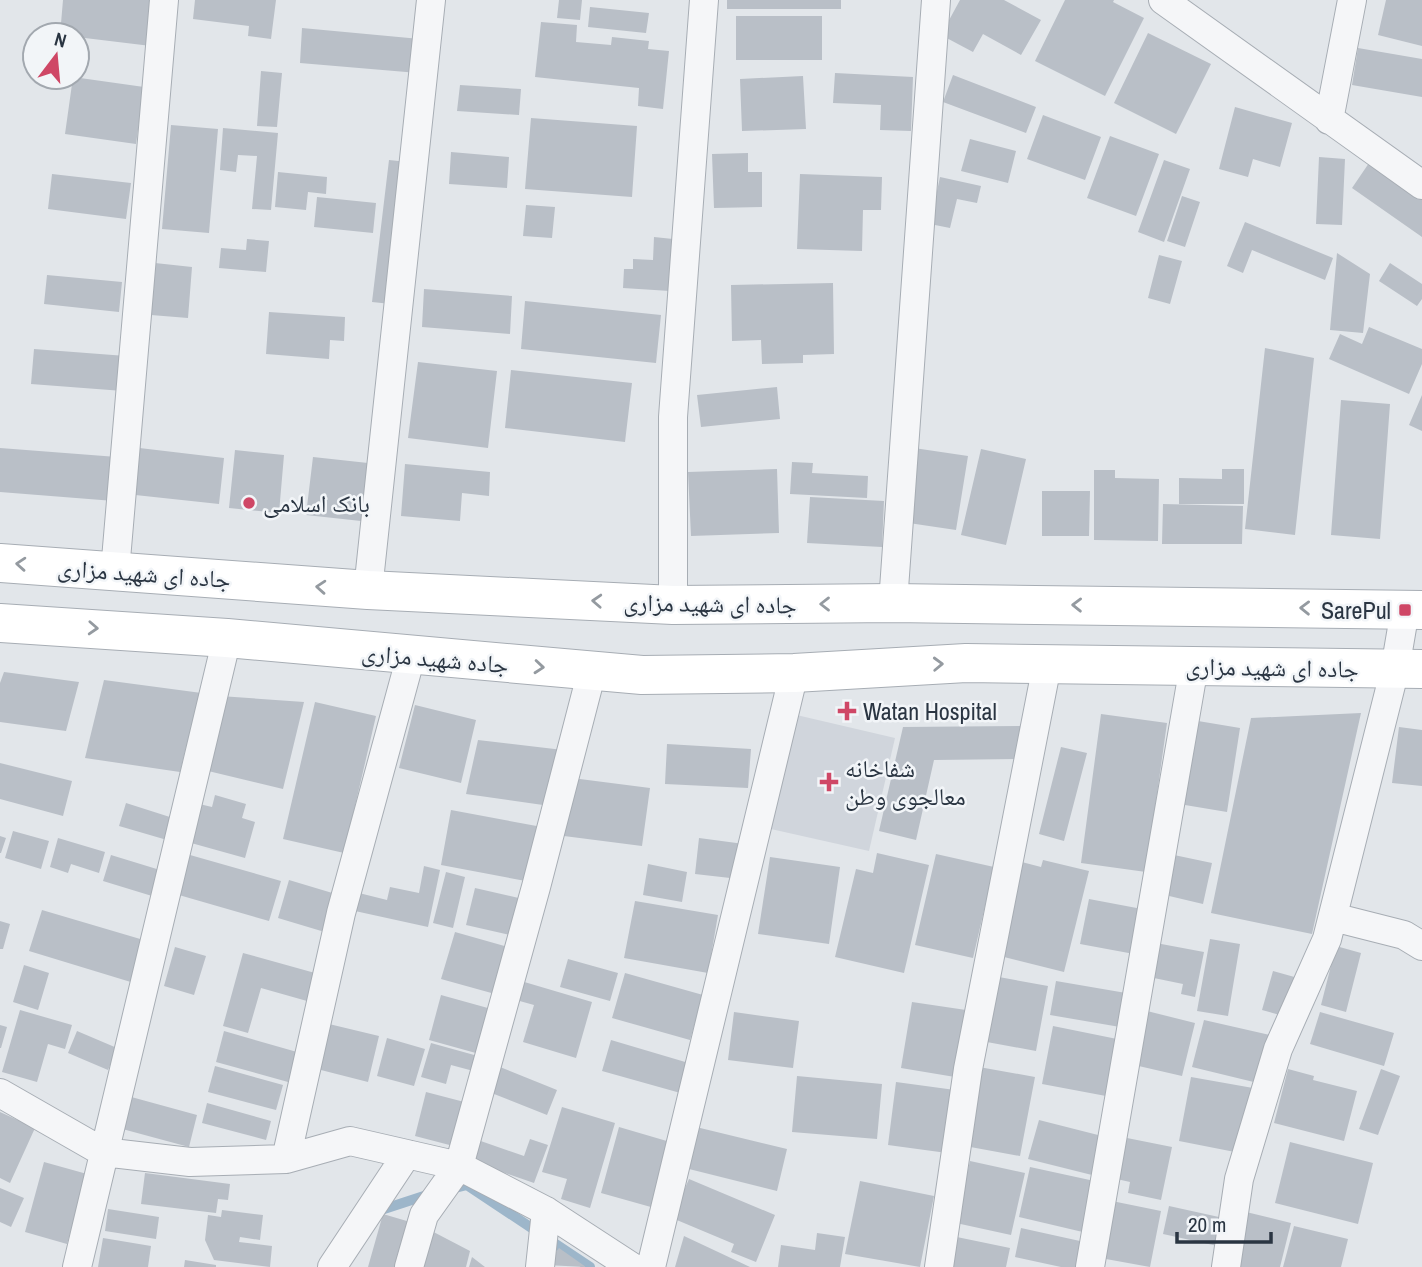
<svg xmlns="http://www.w3.org/2000/svg" width="1422" height="1267" font-family="'Archivo Narrow','Noto Naskh Arabic',sans-serif">
<rect width="100%" height="100%" fill="#e2e6ea"/>
<path fill="#d0d5dc" d="M788 713 895 738 869 851 762 827Z"/>
<g fill="none" stroke-linecap="round" stroke-linejoin="round">
<path stroke="#9db6ca" stroke-width="10" d="M451 1189 467 1185 590 1267
M378 1211 430 1194"/>
</g>
<path fill="#b9bfc7" d="M63 0H156L151 46 60 35Z
M195 0H276L271 39 248 36 249 26 193 19Z
M559 0H582L580 20 557 18Z
M727 0H841V9H727Z
M960 0H1004L1041 20 1021 55 983 34 973 52 941 35Z
M1065 0H1114L1113 2 1144 18 1105 96 1035 61Z
M1386 0H1422V46L1378 35Z
M590 7 649 13 646 33 588 27Z
M736 16H822V60H736Z
M541 22 577 25 576 42 611 45 612 37 649 41 648 49 669 51 663 109 638 106 639 88 535 77Z
M302 28 420 39 418 73 300 63Z
M1148 33 1211 64 1176 134 1114 103Z
M1358 48 1422 59V97L1352 85Z
M261 71 282 73 277 127 257 126Z
M835 73 913 77 911 131 880 130 881 105 833 103Z
M953 75 1036 107 1026 133 943 102Z
M803 76 806 129 742 131 740 79Z
M73 77 144 87 136 144 65 134Z
M460 85 521 89 519 115 457 111Z
M1235 107 1292 123 1280 167 1253 159 1248 177 1219 169Z
M1043 115 1101 137 1085 180 1027 159Z
M531 118 637 126 632 197 525 189Z
M171 125 218 129 209 233 162 229Z
M223 128 278 133 271 210 252 209 257 156 238 155 236 172 220 170Z
M1110 136 1159 154 1136 216 1087 198Z
M970 139 1016 151 1008 183 961 171Z
M451 152 509 157 507 188 449 184Z
M748 153V172H762V207L714 208 712 154Z
M1319 157 1345 159 1342 225 1316 224Z
M389 160 408 162 391 304 372 302Z
M1164 160 1190 169 1164 242 1138 232Z
M1369 163 1422 199V237L1352 188Z
M278 172 327 177 326 194 308 192 306 210 275 207Z
M52 174 131 183 126 219 48 209Z
M800 174 882 177 881 210H863L862 251 797 249Z
M940 177 981 186 977 203 957 199 950 228 930 224Z
M1182 196 1200 202 1185 247 1167 241Z
M317 197 376 203 373 233 314 227Z
M526 205 555 207 552 238 523 236Z
M1245 222 1333 258 1325 280 1252 250 1243 273 1227 266Z
M654 237 673 239 670 291 623 288 624 269H633V259L653 260Z
M247 239 269 241 266 272 219 268 221 248 246 250Z
M1337 253 1370 274 1363 333 1330 330Z
M1159 255 1182 261 1170 304 1148 298Z
M155 263 192 267 188 318 151 315Z
M1390 263 1422 284V299L1417 306 1379 281Z
M47 275 122 282 119 312 44 304Z
M833 283 834 354 803 355V363L762 364 761 340 732 341 731 285Z
M424 289 512 296 510 334 422 327Z
M525 301 661 315 656 363 521 349Z
M269 312 345 317 344 341 330 340 329 359 266 354Z
M1369 327 1422 349V364L1409 394 1329 359 1340 334 1362 344Z
M1265 348 1314 358 1295 535 1245 529Z
M34 349 126 356 123 391 31 384Z
M418 362 497 371 488 448 408 438Z
M511 370 632 383 625 442 505 428Z
M777 387 780 419 701 427 697 395Z
M1422 395V431L1409 425Z
M1341 400 1390 404 1380 539 1331 535Z
M131 447 224 458 219 504 126 494Z
M0 448 117 457 114 501 0 492Z
M914 448 968 456 956 530 902 522Z
M981 449 1026 459 1006 545 961 535Z
M235 450 284 455 279 513 229 508Z
M313 457 368 463 361 521 306 515Z
M792 462 813 463 812 473 868 476 867 498 790 494Z
M405 464 490 472 489 496 462 493 460 521 401 516Z
M777 469 779 533 691 536 688 472Z
M1222 469H1244V504H1179V478L1222 479Z
M1094 470H1115V478L1159 479 1158 541 1094 540Z
M1042 491H1090L1089 536H1042Z
M810 497 884 501 882 547 807 543Z
M1163 504 1243 506 1242 544H1162Z
M4 672 79 682 66 731 0 722V683Z
M104 680 209 694 194 749 186 747 180 772 85 758Z
M220 696 304 702 283 789 204 770Z
M315 702 376 716 344 853 283 839Z
M415 705 476 720 461 783 399 768Z
M1361 713 1312 934 1211 913 1251 718Z
M1101 714 1167 723 1146 872 1081 863Z
M1192 720 1240 728 1227 812 1179 804Z
M1024 726V759L934 760 916 840 879 831 903 727Z
M1399 727 1422 730V786L1392 783Z
M478 740 563 750 550 806 466 794Z
M667 744 751 749 748 788 665 784Z
M1061 747 1087 753 1064 841 1039 834Z
M0 763 72 781 63 816 0 799Z
M572 778 650 788 642 846 564 836Z
M215 795 246 804 242 818 255 822 245 858 184 841 195 803 212 807Z
M126 803 173 818 167 840 119 826Z
M451 810 542 827 531 882 441 865Z
M13 831 49 841 41 869 5 858Z
M0 836 6 838 1 853H0Z
M58 838 105 852 99 873 71 864 68 873 50 867Z
M699 838 744 844 739 879 695 874Z
M183 853 281 881 269 921 172 893Z
M877 853 929 865 904 973 835 957 856 869 873 873Z
M936 854 994 867 973 958 915 945Z
M111 855 160 870 152 896 103 881Z
M1174 855 1212 863 1203 904 1165 895Z
M770 857 840 867 829 944 758 934Z
M1014 860 1041 867 1043 860 1089 871 1064 972 996 955Z
M648 864 687 872 682 902 643 895Z
M424 866 440 870 428 927 355 911 359 893 387 900 390 887 419 893Z
M446 872 465 877 453 928 433 923Z
M289 880 339 895 328 933 278 918Z
M475 888 523 899 515 936 466 925Z
M1089 899 1142 909 1134 954 1080 944Z
M635 901 718 915 708 973 624 958Z
M42 910 147 941 134 983 29 951Z
M0 921 10 924 3 949H0Z
M455 932 508 947 495 994 441 979Z
M1210 939 1240 944 1228 1016 1197 1011Z
M1156 943 1204 952 1195 997 1181 994 1183 984 1149 977Z
M1336 946 1361 953 1346 1012 1321 1005Z
M175 947 206 956 194 995 164 986Z
M243 953 315 973 307 1001 261 988 248 1033 223 1026Z
M568 959 618 973 610 1001 560 987Z
M24 965 49 973 38 1010 13 1002Z
M1273 971 1298 978 1287 1017 1262 1010Z
M625 973 703 995 690 1040 612 1018Z
M988 975 1048 986 1036 1051 976 1040Z
M521 981 592 1002 576 1058 523 1042 534 1005 516 1000Z
M1056 981 1126 993 1120 1027 1050 1015Z
M441 995 495 1010 483 1055 429 1040Z
M912 1002 966 1010 955 1077 901 1068Z
M20 1010 72 1025 65 1049 48 1044 37 1082 2 1072Z
M1143 1010 1195 1023 1182 1076 1130 1064Z
M734 1012 799 1021 793 1068 728 1060Z
M1320 1012 1394 1033 1384 1066 1310 1044Z
M1204 1020 1278 1037 1266 1085 1192 1067Z
M329 1024 379 1036 368 1082 317 1069Z
M0 1025 7 1027 1 1048H0Z
M1053 1026 1117 1039 1106 1096 1042 1084Z
M77 1031 117 1048 108 1070 68 1053Z
M224 1031 297 1052 288 1082 216 1062Z
M387 1038 425 1049 414 1086 377 1076Z
M611 1040 692 1064 684 1094 602 1071Z
M431 1043 485 1058 481 1073 451 1065 446 1084 421 1077Z
M215 1066 283 1085 276 1110 208 1092Z
M500 1067 557 1090 547 1115 489 1092Z
M979 1067 1035 1077 1020 1156 965 1146Z
M1288 1069 1314 1076 1313 1080 1357 1091 1344 1141 1274 1123Z
M1381 1069 1400 1076 1378 1135 1359 1129Z
M797 1076 882 1084 877 1139 792 1132Z
M1191 1077 1253 1088 1240 1153 1179 1141Z
M896 1082 955 1090 947 1153 888 1145Z
M426 1092 472 1104 461 1148 415 1136Z
M124 1095 197 1115 189 1147 115 1127Z
M207 1103 271 1121 266 1140 202 1123Z
M562 1107 615 1123 590 1208 561 1199 567 1179 542 1172Z
M0 1112 35 1128 10 1183 0 1178Z
M1039 1120 1102 1136 1092 1175 1028 1159Z
M692 1126 787 1149 777 1191 681 1167Z
M619 1127 677 1144 658 1209 601 1193Z
M1117 1136 1172 1147 1161 1200 1128 1193 1130 1182 1108 1177Z
M475 1139 524 1156 530 1139 548 1145 534 1183 468 1160Z
M1290 1142 1373 1163 1358 1224 1275 1203Z
M970 1161 1025 1173 1011 1235 956 1223Z
M44 1162 87 1174 67 1244 25 1232Z
M1030 1167 1099 1182 1087 1233 1019 1217Z
M145 1173 230 1184 228 1200 218 1199 216 1213 141 1204Z
M689 1179 775 1215 756 1262 731 1252 734 1244 672 1218Z
M860 1181 934 1196 920 1267 845 1254Z
M0 1188 24 1198 11 1227 0 1222Z
M1107 1200 1161 1211 1150 1267 1095 1257Z
M1169 1206 1228 1219 1222 1247 1163 1234Z
M108 1209 159 1217 156 1239 105 1231Z
M222 1210 263 1215 260 1240 240 1237 239 1242 272 1246 270 1267 214 1260 205 1240 208 1215 221 1217Z
M1242 1211 1291 1223 1280 1267H1236Z
M383 1214 417 1224 405 1267H368Z
M1294 1226 1348 1239 1341 1267H1283Z
M424 1227 470 1251 466 1267H412Z
M1021 1228 1089 1243 1084 1267H1061L1015 1257Z
M817 1233 845 1237 840 1267H778L781 1245 815 1250Z
M684 1236 750 1267H675Z
M952 1236 1010 1248 1006 1267H946Z
M103 1238 151 1246 148 1267H98Z
M559 1248 586 1267 546 1265Z
M472 1257 485 1267H469Z
M185 1260 216 1265V1267H184Z"/>
<g fill="none" stroke-linecap="round" stroke-linejoin="round">
<g stroke="#a7adb4" stroke-width="30">
<path id="street" d="M1163 0 1422 185
M1329 120 1352 0
M115 571 164 0
M368 590 431 0
M893 603 936 0
M673 605V417L704 0
M1333 917 1404 935 1422 946
M0 1093 103 1152 190 1162 286 1159 350 1141 459 1166 546 1211 632 1267
M286 1159 341 913 411 656
M77 1267 227 638
M332 1267 407 1154
M409 1267 424 1215 459 1166 536 887 592 671
M540 1267 546 1211
M651 1267 794 673
M939 1267 968 1069 1047 665
M1090 1267 1194 666
M1226 1267 1239 1179 1278 1049 1327 939 1395 669 1405 610"/>
</g>
<g stroke="#a7adb4" stroke-width="40">
<path id="secondary" d="M0 563 368 590 673 605 893 603 1422 610
M0 623 227 638 642 675 794 673 966 663 1422 669"/>
</g>
<use href="#street" stroke="#f5f6f8" stroke-width="28"/>
<use href="#secondary" stroke="#fff" stroke-width="38"/>
</g>
<defs><path id="oneway-chevron" d="M-2-3.5L2.5 0L-2 3.5" fill="none" stroke-width="1.6" stroke-linecap="round" stroke-linejoin="round" transform="scale(1.75)"/></defs>
<g stroke="#949aa0">
<use href="#oneway-chevron" transform="translate(21 564) rotate(-176)"/>
<use href="#oneway-chevron" transform="translate(321 587) rotate(-176)"/>
<use href="#oneway-chevron" transform="translate(597 601) rotate(-177)"/>
<use href="#oneway-chevron" transform="translate(825 604) rotate(180)"/>
<use href="#oneway-chevron" transform="translate(1077 605) rotate(-179)"/>
<use href="#oneway-chevron" transform="translate(1305 608) rotate(-179)"/>
<use href="#oneway-chevron" transform="translate(93 628) rotate(3)"/>
<use href="#oneway-chevron" transform="translate(938 664) rotate(-2)"/>
<use href="#oneway-chevron" transform="translate(539 667) rotate(5)"/>
</g>
<g fill="#cf4766" stroke="#f2f5f8" stroke-width="2.5">
<circle cx="249" cy="503" r="7"/>
<rect x="1398" y="603" width="14" height="14" rx="3.5"/>
<path d="M843.5 700.5h7v7h7v7h-7v7h-7v-7h-7v-7h7z"/>
<path d="M825.5 771.5h7v7h7v7h-7v7h-7v-7h-7v-7h7z"/>
</g>
<g text-anchor="middle" dominant-baseline="central" stroke-width="5" stroke-linejoin="round" paint-order="stroke">
<g font-size="24" fill="#2a3542" stroke="#f2f5f8" text-anchor="start">
<text x="263" y="503">بانک اسلامی</text>
<text x="1391" y="610" text-anchor="end">SarePul</text>
<text x="863" y="711">Watan Hospital</text>
<text x="845" y="768">شفاخانه<tspan x="845" dy="28">معالجوی وطن</tspan></text>
</g>
<g font-size="24" fill="#2a3542" stroke="#f2f5f8">
<text transform="translate(144 573) rotate(4)">جاده ای شهید مزاری</text>
<text transform="translate(710 603) rotate(1)">جاده ای شهید مزاری</text>
<text transform="translate(435 658) rotate(5)">جاده شهید مزاری</text>
<text transform="translate(1272 667) rotate(1)">جاده ای شهید مزاری</text>
</g>
</g>
<g transform="translate(56 56) rotate(16)"><circle r="33" fill="#f2f5f8" stroke="#a2a8af" stroke-width="2"/>
<path d="M0-5L12 26L0 18L-12 26Z" fill="#cf4766"/>
<text y="-10" font-size="19" font-weight="bold" text-anchor="middle" fill="#2a3542">N</text>
</g>
<path d="M1177 1232v10h94v-10" fill="none" stroke="#2a3542" stroke-width="3.5"/>
<text x="1188" y="1232" font-size="21" fill="#2a3542" stroke="#f2f5f8" stroke-width="5" paint-order="stroke">20 m</text>
</svg>
